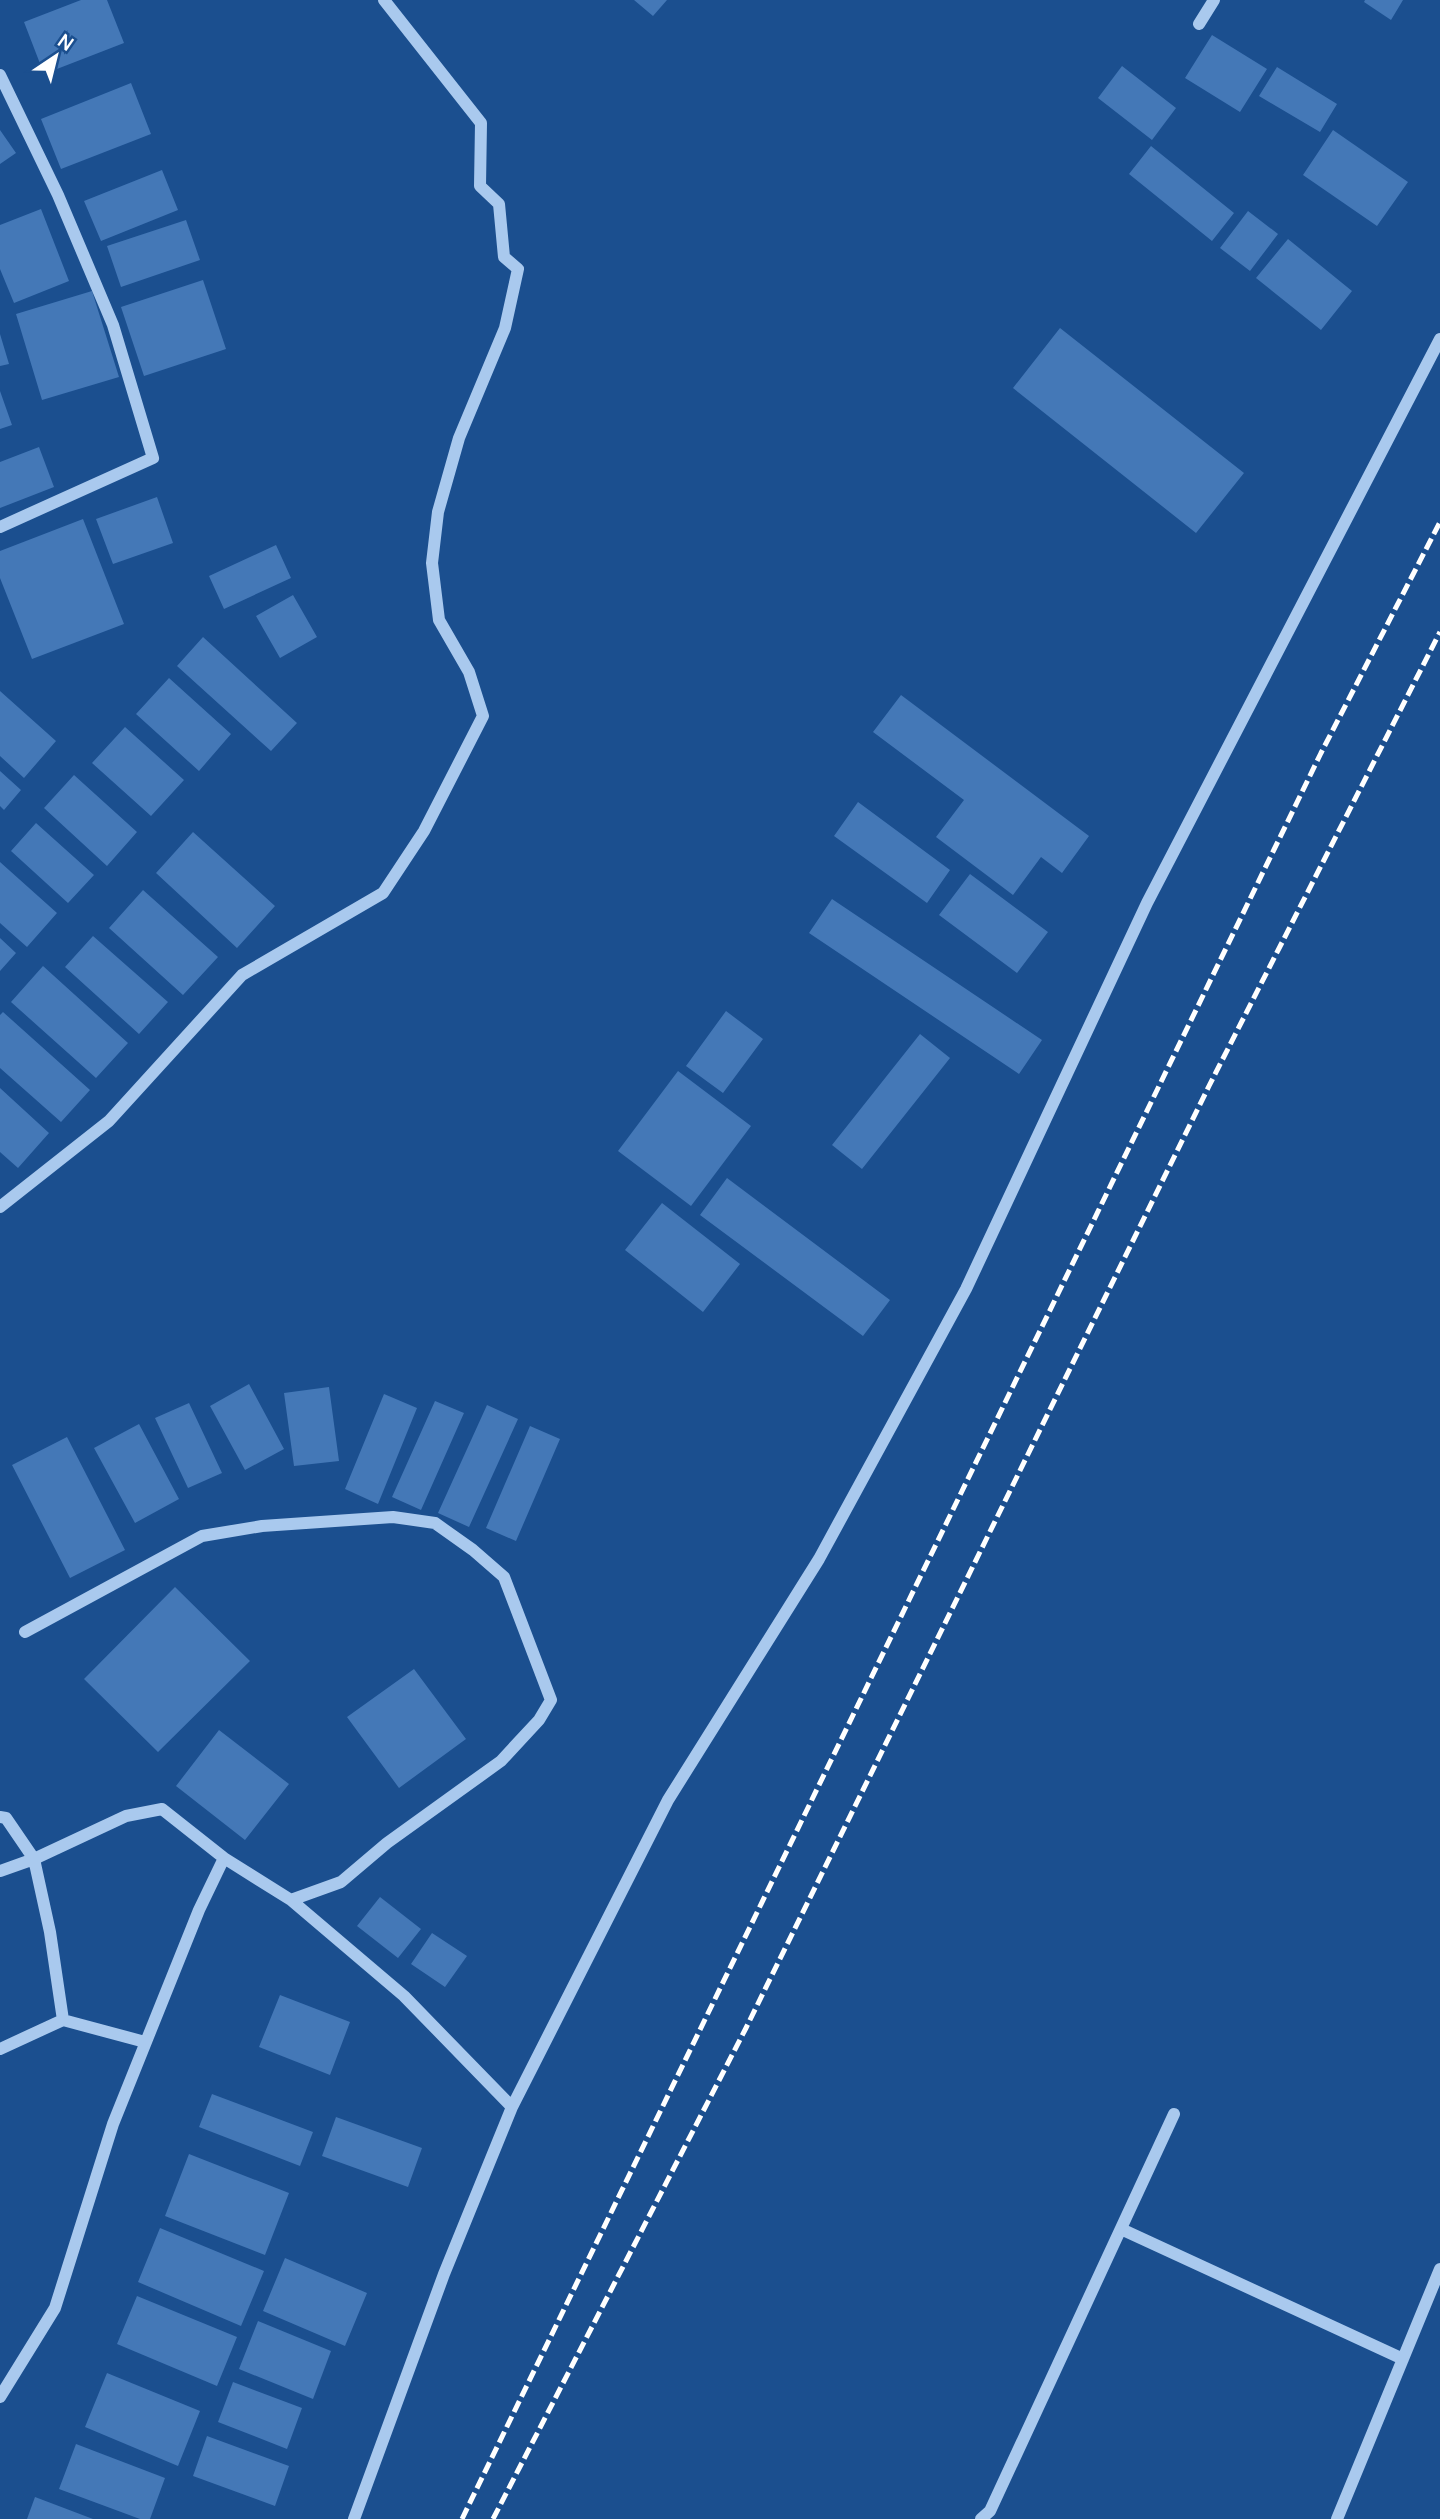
<svg xmlns="http://www.w3.org/2000/svg" width="1440" height="2519" font-family="Manrope,sans-serif">
<rect width="100%" height="100%" fill="#1b4f8f"/>
<path fill="#4478b7" d="M81 0H107L124 43 44 74 24 22Z
M634 0H667L653 16Z
M1365 0H1403L1391 20 1364 2Z
M1212 35 1267 69 1240 112 1185 78Z
M1122 66 1176 108 1152 140 1098 98Z
M1277 67 1337 104 1320 132 1259 96Z
M131 83 151 134 61 169 41 119Z
M0 130 16 153 0 164Z
M1333 130 1408 182 1377 226 1303 175Z
M1151 146 1234 213 1212 241 1129 174Z
M162 170 178 210 101 241 84 201Z
M41 209 69 281 14 303 0 269V225Z
M1248 211 1278 234 1250 271 1220 248Z
M186 220 200 260 121 287 107 246Z
M1288 239 1352 291 1321 330 1256 278Z
M203 280 226 349 144 376 121 307Z
M92 291 119 377 42 400 16 314Z
M1060 328 1244 473 1196 533 1013 388Z
M0 334 9 364 0 366Z
M0 391 12 425 0 429Z
M39 447 54 487 0 508V462Z
M157 497 173 543 113 564 96 519Z
M83 519 124 624 32 659 0 578V551Z
M276 545 291 578 224 609 209 576Z
M293 595 317 637 280 658 256 616Z
M203 637 297 723 271 751 177 666Z
M169 678 231 734 199 771 136 714Z
M0 691 56 741 24 778 0 756Z
M901 695 1089 836 1062 873 1041 857 1013 895 936 837 964 800 873 732Z
M125 727 184 780 151 816 92 763Z
M0 771 21 790 4 810 0 806Z
M74 775 137 832 107 866 44 808Z
M858 802 950 870 927 903 834 836Z
M36 823 94 875 68 903 11 851Z
M193 832 275 906 237 948 156 873Z
M0 862 57 913 27 947 0 923Z
M970 874 1048 932 1017 973 939 915Z
M143 890 218 957 183 995 109 928Z
M832 899 1042 1040 1019 1074 809 933Z
M93 936 168 1002 139 1034 65 967Z
M0 938 16 953 0 971Z
M43 966 128 1043 96 1078 11 1002Z
M726 1011 763 1039 723 1093 686 1066Z
M3 1012 90 1090 61 1122 0 1068V1015Z
M920 1034 950 1058 862 1169 832 1145Z
M678 1071 751 1126 691 1206 618 1151Z
M0 1088 49 1133 18 1168 0 1152Z
M727 1178 890 1300 863 1336 700 1215Z
M662 1203 740 1264 703 1312 625 1250Z
M249 1384 284 1449 245 1470 210 1406Z
M329 1387 339 1461 294 1466 284 1393Z
M384 1394 417 1408 378 1504 345 1489Z
M435 1401 464 1413 421 1510 392 1497Z
M189 1403 222 1473 188 1488 155 1418Z
M487 1405 518 1419 469 1527 438 1513Z
M139 1424 179 1499 135 1523 94 1448Z
M530 1426 560 1439 516 1541 486 1528Z
M67 1437 125 1550 70 1578 12 1465Z
M175 1587 250 1661 158 1752 84 1679Z
M414 1669 466 1739 399 1788 347 1717Z
M219 1730 289 1784 245 1840 176 1786Z
M380 1897 421 1929 398 1958 357 1926Z
M432 1933 467 1956 445 1987 411 1964Z
M280 1995 350 2022 330 2075 259 2047Z
M212 2094 313 2132 300 2166 199 2127Z
M336 2117 422 2148 408 2187 322 2156Z
M189 2154 289 2193 265 2255 165 2216Z
M160 2228 264 2271 241 2326 138 2282Z
M285 2258 367 2293 345 2346 263 2311Z
M137 2296 237 2337 217 2386 117 2344Z
M258 2321 331 2351 313 2399 239 2369Z
M107 2373 200 2411 178 2466 85 2427Z
M233 2382 302 2408 287 2449 218 2422Z
M207 2436 289 2466 275 2506 193 2476Z
M76 2444 165 2478 150 2519H140L59 2489Z
M35 2497 93 2519H27Z"/>
<g fill="none" stroke-linecap="round" stroke-linejoin="round">
<path stroke="#a9c9ee" stroke-width="12" d="M1199 24 1214 0
M0 75 58 195 113 325 153 458 0 527
M0 1207 109 1121 242 975 383 893 424 831 483 716 469 672 439 620 432 563 438 512 459 438 505 328 518 269 504 257 499 204 480 186 481 123 384 0
M25 1632 202 1536 262 1526 393 1517 435 1523 473 1550 504 1577 551 1700 539 1720 501 1761 387 1843 341 1882 291 1900
M0 1817 6 1818 34 1859 0 1871
M63 2020 145 2042
M0 2049 63 2020 50 1932 34 1859 126 1816 162 1809 224 1858
M512 2107 668 1800 819 1559 966 1289 1147 903 1440 339
M1121 2229 1403 2359
M0 2397 55 2308 113 2124 199 1910 224 1858 291 1900 404 1996 512 2107 444 2274 354 2519
M981 2519 990 2511 1174 2114
M1337 2519 1440 2269"/>
<path stroke="#fff" stroke-width="5" stroke-dasharray="12 5" stroke-linecap="butt" d="M462 2519 1321 753 1440 522
M493 2519 746 2028 1209 1086 1440 632"/>
</g>
<g transform="translate(56 56) rotate(35)" stroke="#1b4f8f" stroke-width="5" paint-order="stroke">
<path d="M0-5L12 26L0 18L-12 26Z" fill="#ffffff"/>
<text y="-10" font-size="19" font-weight="bold" text-anchor="middle" fill="#ffffff">N</text>
</g>
</svg>
